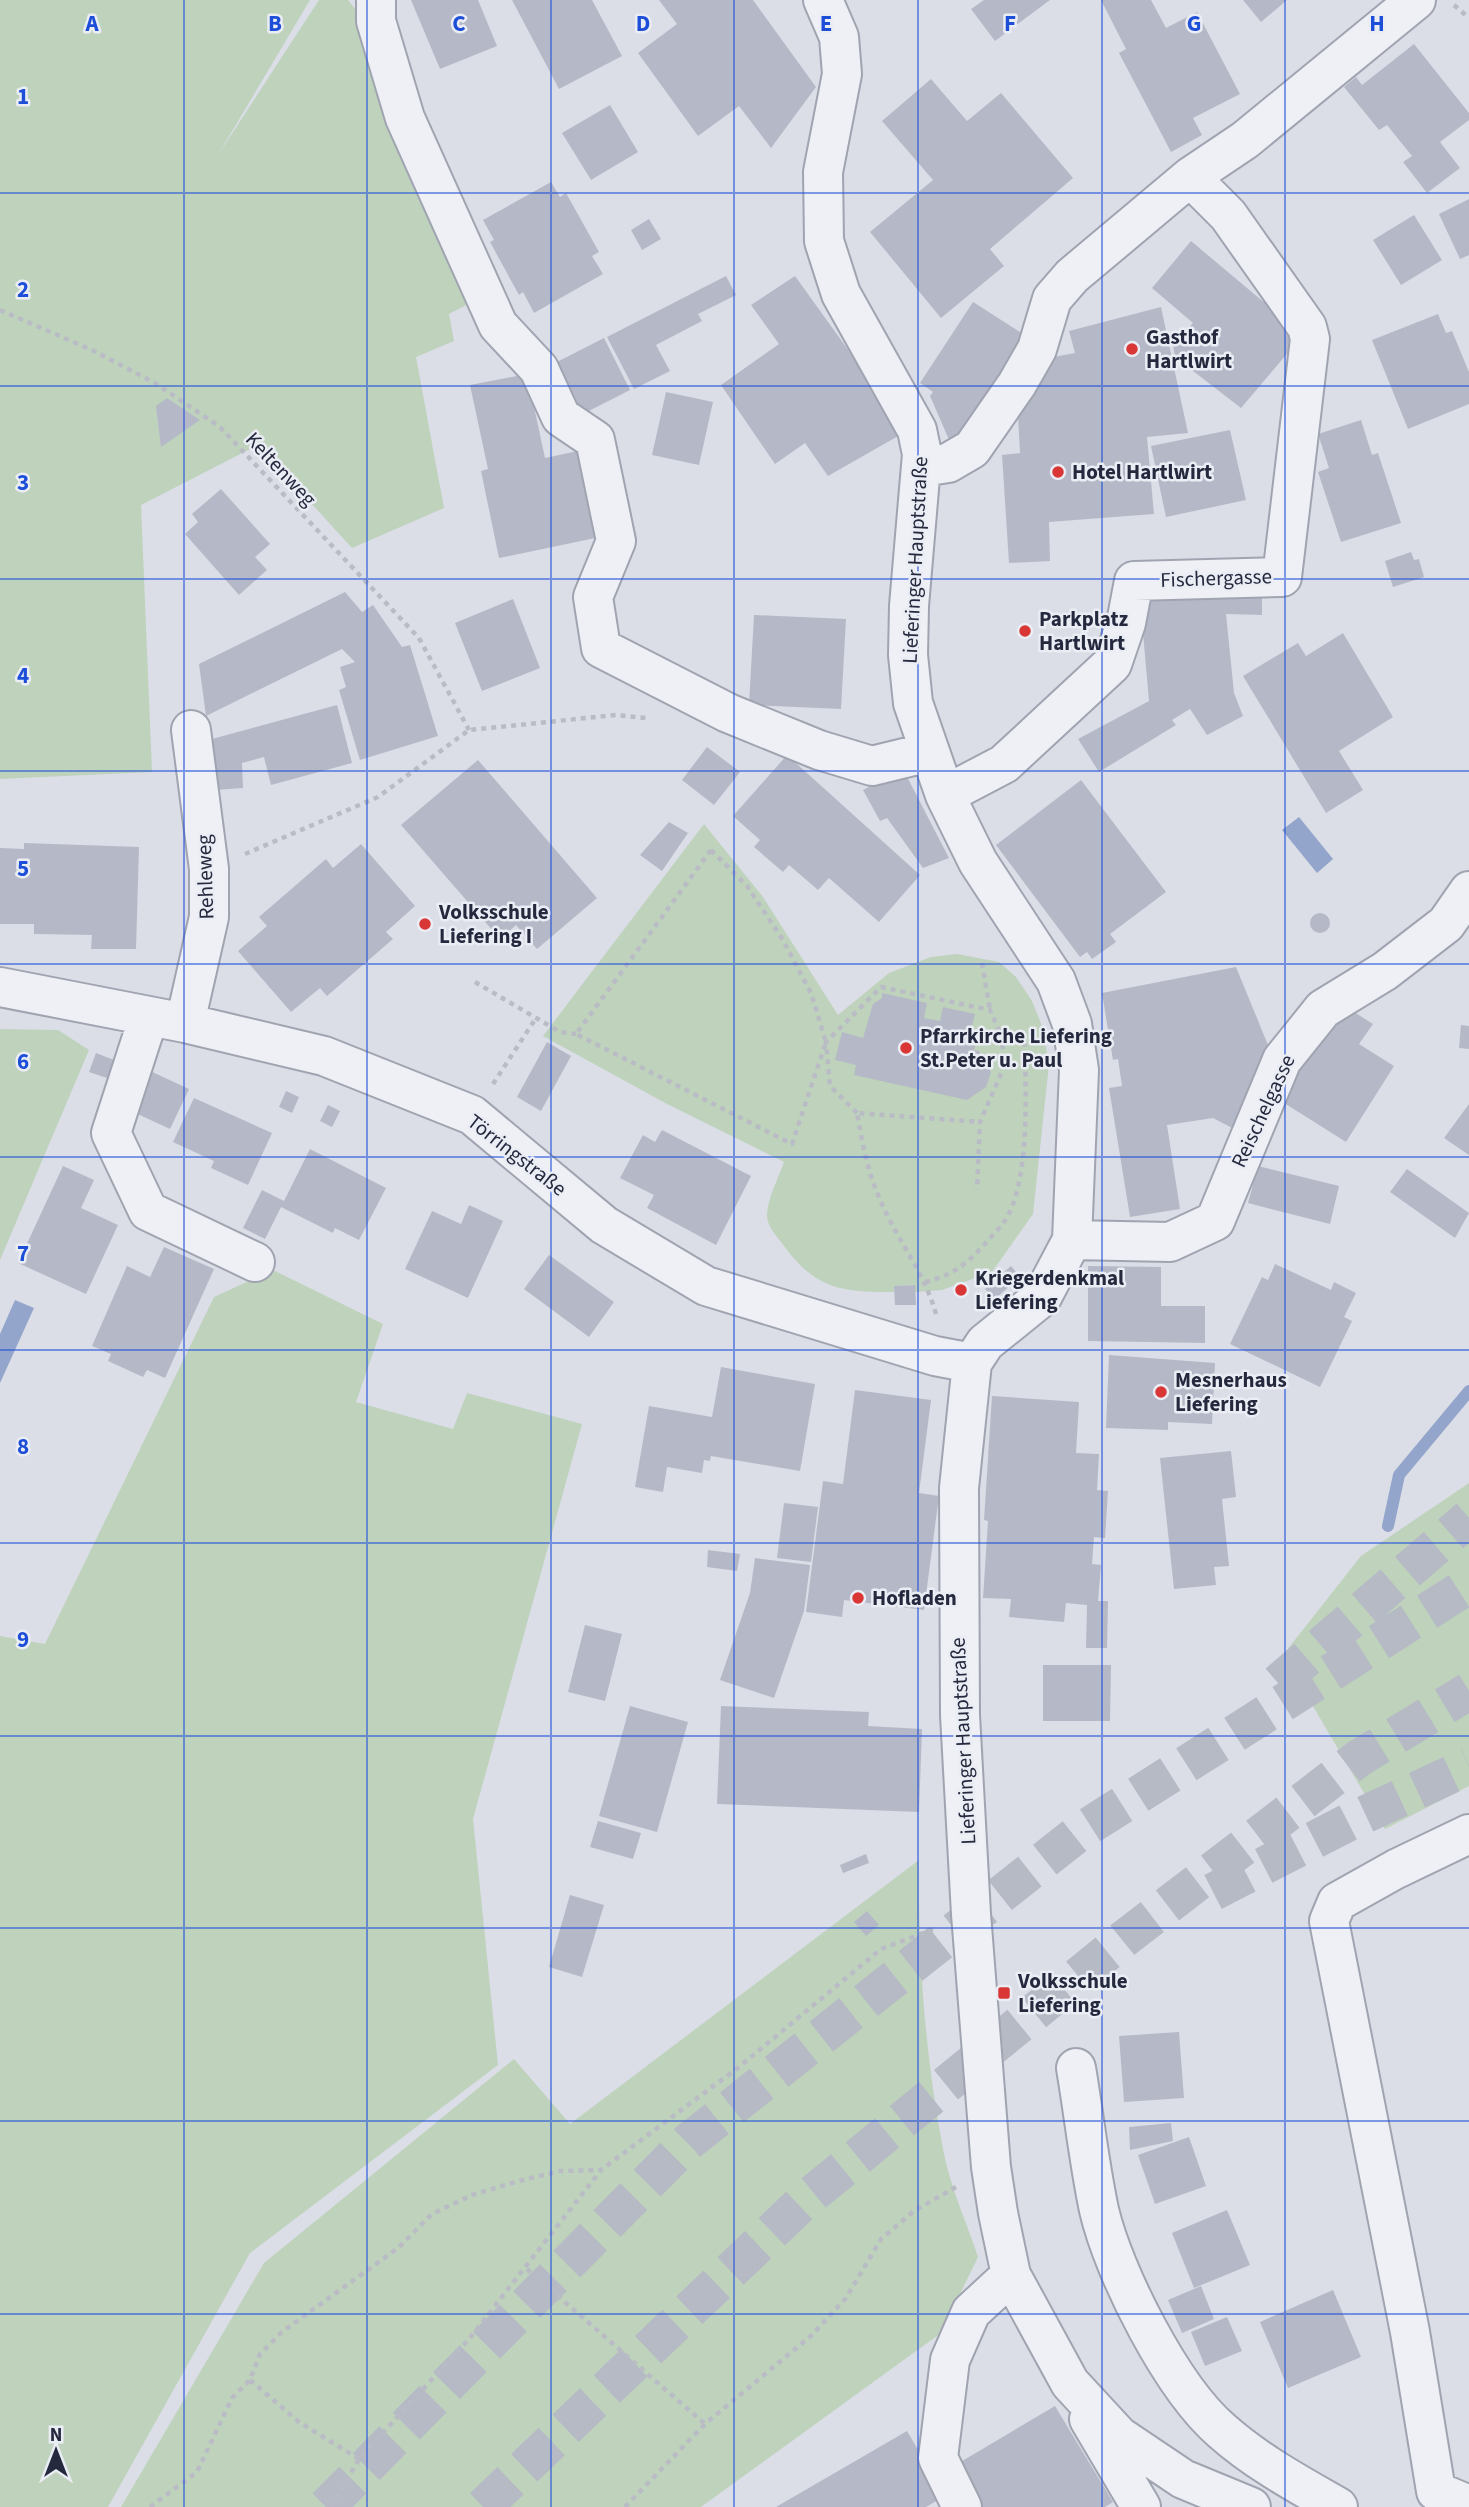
<svg xmlns="http://www.w3.org/2000/svg" width="1469" height="2507" font-family="'Source Sans 3',sans-serif">
<rect width="100%" height="100%" fill="#dbdee7"/>
<path fill="#bed2bc" d="M0 0H310L218 155 319 0H348L363 19 476 300 449 314 454 341 416 357 444 508 352 548 258 445 141 505 152 772 0 779Z
M704 824 763 897 838 1015 889 973 931 957 957 954 999 962 1016 977 1032 1001 1042 1026 1049 1064 1033 1214 992 1272 942 1290 915 1292V1285L895 1286 894 1292C838 1292 815 1289 781 1242 774 1233 767 1226 767 1214 768 1197 779 1177 784 1162L667 1104 543 1036Z
M0 1029 58 1030 89 1050 0 1260Z
M273 1270 383 1324 356 1402 453 1429 467 1393 582 1424 473 1819 498 2065 250 2253 108 2507H0V1636L45 1644 214 1297Z
M1469 1483V1786L1385 1829 1283 1655 1361 1556Z
M919 1860C918 1958 925 2058 944 2154 951 2189 967 2223 978 2257L941 2333 701 2507H121L264 2263 514 2059 570 2124Z"/>
<path fill="#93a5cb" d="M1299 817 1333 859 1317 873 1282 830Z
M15 1300 34 1308 0 1383V1334Z"/>
<g fill="none" stroke-linecap="round" stroke-linejoin="round">
<path stroke="#93a5cb" stroke-width="12" d="M1388 1526 1399 1475 1469 1391"/>
</g>
<path fill="#b5b9c7" d="M411 0H478L497 46 440 69Z
M512 0H592L622 56 559 89Z
M659 0H753L816 87 771 148 739 106 698 136 638 53 677 24Z
M984 0H1050L995 41 971 9Z
M1101 0H1151L1166 28 1197 12 1240 94 1193 118 1202 135 1171 152 1119 53 1126 49Z
M1243 0H1287L1261 22Z
M1414 44 1469 113V120L1440 142 1460 168 1427 193 1403 162 1412 156 1387 125 1379 130 1344 87 1356 77 1362 85Z
M931 79 967 121 1001 93 1073 178 990 249 1004 266 941 318 870 232 933 180 882 121Z
M610 105 638 152 591 180 562 133Z
M551 182 560 197 566 193 599 252 592 256 603 274 534 313 523 292 519 295 490 242 494 240 483 220Z
M1469 199V255L1460 259 1439 214Z
M1414 215 1442 260 1401 285 1373 240Z
M649 219 661 239 642 250 631 230Z
M1191 241 1303 335 1241 408 1175 357 1173 345 1193 323 1152 288Z
M726 276 736 295 698 314 702 321 656 345 670 371 634 389 607 337Z
M795 276 854 358 900 435 828 476 805 443 775 464 721 385 779 344 751 305Z
M973 302 1034 341 977 427 950 442 930 396 933 392 920 383Z
M1161 307 1188 433 1147 437 1154 514 1049 522 1050 561 1009 563 1002 455 1020 453 1017 397 1032 361 1075 353 1069 331Z
M1438 314 1446 333 1452 331 1469 372V404L1408 429 1372 340Z
M604 338 630 390 583 414 557 362Z
M527 374 545 458 587 449 605 536 499 558 481 471 488 469 470 385Z
M666 392 713 402 699 465 652 455Z
M167 398 200 420 161 447 156 406Z
M1361 420 1372 455 1378 453 1401 523 1341 542 1318 472 1329 468 1318 434Z
M1230 430 1246 500 1166 517 1151 446Z
M221 489 270 544 255 557 267 570 239 595 185 534 198 522 192 514Z
M1411 552 1414 560 1419 559 1424 577 1393 587 1385 561Z
M345 592 362 612 373 605 402 647 410 645 438 736 360 760 339 690 346 687 340 667 355 662 342 649 206 716 199 664Z
M1262 595V615L1226 614 1234 693 1243 716 1207 735 1190 709 1172 720 1176 725 1099 772 1078 739 1149 701 1140 599Z
M513 599 540 668 482 691 455 623Z
M754 615 846 619 841 709 749 705Z
M1343 633 1393 717 1339 751 1363 790 1326 813 1243 676 1298 643 1306 656Z
M337 705 352 763 271 785 264 757 242 763 243 788 216 790 212 739Z
M707 747 740 772 714 805 682 780Z
M787 755 920 875 879 922 829 878 818 890 789 865 783 872 754 847 760 840 733 816Z
M478 760 597 898 537 949 516 925 500 939 401 825Z
M903 769 949 858 923 868 887 818 880 821 863 790Z
M1081 780 1166 892 1110 934 1116 942 1092 959 1087 952 1080 957 996 845Z
M669 822 688 833 662 871 640 855Z
M24 843 139 847 136 949H91L92 935 34 934V924H0V848L24 849Z
M361 844 415 906 386 932 393 939 327 996 320 988 291 1012 238 951 267 926 259 917 326 859 333 868Z
M1310 923a10 10 0 1 1 20 0a10 10 0 1 1-20 0Z
M1236 967 1268 1045 1232 1128 1213 1118 1167 1125 1180 1209 1130 1217 1109 1088 1122 1086 1118 1059 1113 1060 1102 993Z
M882 993 927 1003 924 1018 940 1021 943 1007 975 1014 968 1044 975 1046 974 1050 979 1051 991 1072 986 1087 967 1100 854 1075 856 1065 835 1060 842 1032 863 1038 873 1004 882 998Z
M1343 1005 1373 1024 1359 1044 1394 1066 1346 1142 1273 1096Z
M1461 1025 1469 1026V1049L1459 1048Z
M547 1042 571 1056 541 1111 517 1097Z
M96 1053 114 1060 107 1078 89 1072Z
M148 1070 189 1089 170 1129 129 1110Z
M286 1091 299 1097 292 1113 279 1107Z
M194 1098 272 1133 248 1185 211 1168 214 1161 173 1142Z
M1469 1104V1155L1444 1138Z
M328 1105 340 1111 332 1127 320 1121Z
M662 1130 751 1176 716 1245 647 1208 654 1195 620 1178 643 1135 655 1142Z
M310 1149 386 1188 359 1240 335 1228 333 1233 281 1207 265 1239 243 1228 262 1190 284 1201Z
M63 1166 94 1180 81 1208 118 1225 86 1294 18 1263Z
M1258 1166 1339 1186 1330 1224 1248 1203Z
M1407 1169 1469 1213 1455 1238 1390 1192Z
M469 1205 503 1221 468 1298 405 1269 432 1211 461 1224Z
M164 1247 214 1269 165 1378 147 1370 143 1377 108 1361 111 1354 92 1346 127 1266 150 1277Z
M549 1255 614 1302 589 1337 524 1289Z
M1275 1264 1331 1290 1334 1282 1356 1293 1344 1317 1352 1321 1320 1387 1230 1344 1262 1277 1268 1280Z
M1011 1266 1020 1277 995 1299 985 1289Z
M1088 1266 1161 1267V1306H1205V1343L1088 1341Z
M915 1285 916 1305H895L894 1286Z
M1109 1355 1215 1363 1212 1424 1168 1422V1430L1106 1428Z
M721 1367 815 1384 800 1471 711 1456 710 1461 704 1460 702 1473 667 1467 663 1492 635 1487 649 1406 712 1417Z
M855 1390 931 1400 919 1493 939 1496 924 1610 844 1600 842 1617 806 1612 823 1481 843 1484Z
M992 1396 1079 1402 1076 1453 1099 1454 1097 1490 1108 1491 1105 1538 1094 1537 1092 1564 1101 1565 1098 1601H1108L1107 1648H1086L1087 1605 1066 1603 1064 1622 1009 1617 1011 1599 983 1598 988 1521 984 1520Z
M1231 1451 1236 1497 1222 1499 1229 1566 1214 1567 1216 1585 1174 1589 1160 1458Z
M784 1503 818 1507 811 1562 777 1558Z
M708 1550 740 1554 737 1571 707 1567Z
M755 1558 810 1565 804 1611 774 1698 720 1680 750 1593Z
M585 1625 622 1634 605 1701 568 1692Z
M1043 1665H1111L1110 1721H1043Z
M630 1706 688 1722 657 1832 599 1816Z
M721 1706 869 1712 868 1726 922 1729 919 1812 717 1804Z
M598 1821 641 1833 633 1859 590 1847Z
M866 1854 869 1863 843 1873 840 1865Z
M570 1895 604 1905 582 1977 549 1967Z
M867 1911 879 1925 866 1936 854 1922Z
M1179 2032 1184 2098 1124 2102 1119 2036Z
M1171 2123 1173 2141 1130 2150 1129 2127Z
M1189 2137 1206 2186 1155 2204 1138 2155Z
M1227 2210 1250 2265 1194 2288 1172 2233Z
M1201 2286 1214 2319 1182 2333 1168 2300Z
M1333 2290 1361 2357 1288 2388 1260 2322Z
M1227 2317 1242 2351 1205 2366 1191 2332Z
M1055 2406 1113 2502 1105 2507H975L952 2467Z
M907 2431 945 2496 926 2507H776Z"/>
<g fill="none" stroke-linecap="round" stroke-linejoin="round">
<path stroke="#b6bac5" stroke-width="38" stroke-dasharray="38 19" stroke-linecap="butt" d="M1278 1683 1469 1518
M1213 1892 1353 1820 1469 1766
M326 2507 688 2142 1081 1831 1469 1585
M483 2507 804 2201 1125 1938 1359 1758 1469 1691"/>
<g stroke="#a0a4b1" stroke-width="42">
<path id="minor" d="M376 0V21L405 118 498 325 539 369 561 417 595 440 616 541 593 597 601 648 728 713 819 750 872 766 929 752
M823 0 839 37 842 74 823 172 824 241 841 294 917 430 922 454 909 606 908 655 913 703 945 795 978 862 1056 981 1072 1024 1079 1070 1072 1240 1042 1297 985 1343 972 1363 959 1488 960 1715 971 1914 991 2167 998 2213 1011 2275 1070 2383 1119 2436 1183 2479 1251 2507
M923 467 948 463 972 449 1017 384 1037 349 1052 299 1072 276 1190 177 1245 140 1416 0
M945 795 1004 764 1112 664 1126 623 1134 581 1282 577 1310 339 1307 327 1228 215 1190 177
M0 987 185 1023 324 1056 472 1115 604 1225 706 1286 935 1356 972 1363
M149 1016 111 1133 148 1211 255 1262
M185 1023 209 917V869L191 730
M1072 1240 1170 1242 1215 1221 1282 1060 1323 1009 1385 971 1446 924 1469 891
M1469 1834 1396 1869 1337 1902 1329 1921 1410 2332 1436 2491 1469 2505
M1076 2068C1084 2115 1089 2163 1099 2210 1114 2274 1172 2388 1222 2431 1257 2462 1298 2484 1338 2507
M1089 2419 1141 2507
M962 2507 938 2458 950 2360 971 2312 1011 2275"/>
</g>
<path stroke="#b9bcc5" stroke-width="4.5" stroke-dasharray="5 5" stroke-linecap="butt" d="M1454 5 1469 18
M0 310 94 351 155 383 220 427 419 638 469 730
M711 850 747 886 783 940 811 993 826 1042 792 1144 576 1034Z
M245 854 378 797 469 730 616 715 646 718
M982 963 990 1010
M475 982 560 1032 576 1034
M493 1084 536 1018
M857 1113 830 1086 826 1042 881 987 990 1010 1002 1037
M925 1282C950 1276 965 1266 983 1246 990 1238 998 1230 1004 1222 1031 1184 1026 1082 1024 1036L1002 1037 1004 1067 980 1122 977 1190
M936 1314C924 1271 895 1237 879 1197 867 1170 862 1141 857 1113L980 1122
M527 2269 705 2424
M250 2380 299 2422 359 2459
M150 2507 197 2472 232 2398 250 2380 260 2354 282 2332 398 2248 432 2214 472 2195 519 2181 560 2171 601 2170 739 2067 881 1949 934 1929
M331 2507 359 2459 469 2339 601 2170
M625 2507 705 2424 812 2335 846 2298 881 2239 914 2211 956 2187"/>
<use href="#minor" stroke="#eef0f5" stroke-width="38"/>
</g>
<path fill="none" stroke="#1d4ed8" stroke-width="2" stroke-opacity="0.55" d="M184 0V2507M367 0V2507M551 0V2507M734 0V2507M918 0V2507M1102 0V2507M1285 0V2507M0 193H1469M0 386H1469M0 579H1469M0 771H1469M0 964H1469M0 1157H1469M0 1350H1469M0 1543H1469M0 1736H1469M0 1928H1469M0 2121H1469M0 2314H1469"/>
<g fill="#d83735" stroke="#ebedf5" stroke-width="2.5">
<circle cx="1132" cy="349" r="7"/>
<circle cx="1058" cy="472" r="7"/>
<circle cx="1025" cy="631" r="7"/>
<circle cx="425" cy="924" r="7"/>
<circle cx="906" cy="1048" r="7"/>
<circle cx="961" cy="1290" r="7"/>
<circle cx="1161" cy="1392" r="7"/>
<circle cx="858" cy="1598" r="7"/>
<rect x="997" y="1986" width="14" height="14" rx="3.5"/>
</g>
<g text-anchor="middle" dominant-baseline="central" stroke-width="5" stroke-linejoin="round" paint-order="stroke">
<g font-size="21" font-weight="bold" fill="#24293e" stroke="#ebedf5" text-anchor="start">
<text x="1146" y="337">Gasthof<tspan x="1146" dy="24">Hartlwirt</tspan></text>
<text x="1072" y="472">Hotel Hartlwirt</text>
<text x="1039" y="619">Parkplatz<tspan x="1039" dy="24">Hartlwirt</tspan></text>
<text x="439" y="912">Volksschule<tspan x="439" dy="24">Liefering I</tspan></text>
<text x="920" y="1036">Pfarrkirche Liefering<tspan x="920" dy="24">St.Peter u. Paul</tspan></text>
<text x="975" y="1278">Kriegerdenkmal<tspan x="975" dy="24">Liefering</tspan></text>
<text x="1175" y="1380">Mesnerhaus<tspan x="1175" dy="24">Liefering</tspan></text>
<text x="872" y="1598">Hofladen</text>
<text x="1018" y="1981">Volksschule<tspan x="1018" dy="24">Liefering</tspan></text>
</g>
<g font-size="21" fill="#24293e" stroke="#ebedf5">
<text transform="translate(281 469) rotate(47)">Keltenweg</text>
<text transform="translate(915 560) rotate(-87)">Lieferinger Hauptstraße</text>
<text transform="translate(1216 578) rotate(-2)">Fischergasse</text>
<text transform="translate(205 877) rotate(-92)">Rehleweg</text>
<text transform="translate(1263 1111) rotate(-65)">Reischelgasse</text>
<text transform="translate(517 1155) rotate(38)">Törringstraße</text>
<text transform="translate(963 1741) rotate(-93)">Lieferinger Hauptstraße</text>
</g>
</g>
<g font-size="23" text-anchor="middle" font-weight="bold" fill="#1d4ed8" stroke="#ebedf5" stroke-width="5" stroke-linejoin="round" paint-order="stroke">
<text x="92" y="31">A</text>
<text x="275" y="31">B</text>
<text x="459" y="31">C</text>
<text x="643" y="31">D</text>
<text x="826" y="31">E</text>
<text x="1010" y="31">F</text>
<text x="1194" y="31">G</text>
<text x="1377" y="31">H</text>
<text x="23" y="104">1</text>
<text x="23" y="297">2</text>
<text x="23" y="490">3</text>
<text x="23" y="683">4</text>
<text x="23" y="876">5</text>
<text x="23" y="1069">6</text>
<text x="23" y="1261">7</text>
<text x="23" y="1454">8</text>
<text x="23" y="1647">9</text>
</g>
<g transform="translate(56 2451)" stroke="#ebedf5" stroke-width="5" paint-order="stroke">
<path d="M0-5L12 26L0 18L-12 26Z" fill="#24293e"/>
<text y="-10" font-size="19" font-weight="bold" text-anchor="middle" fill="#24293e">N</text>
</g>
</svg>
